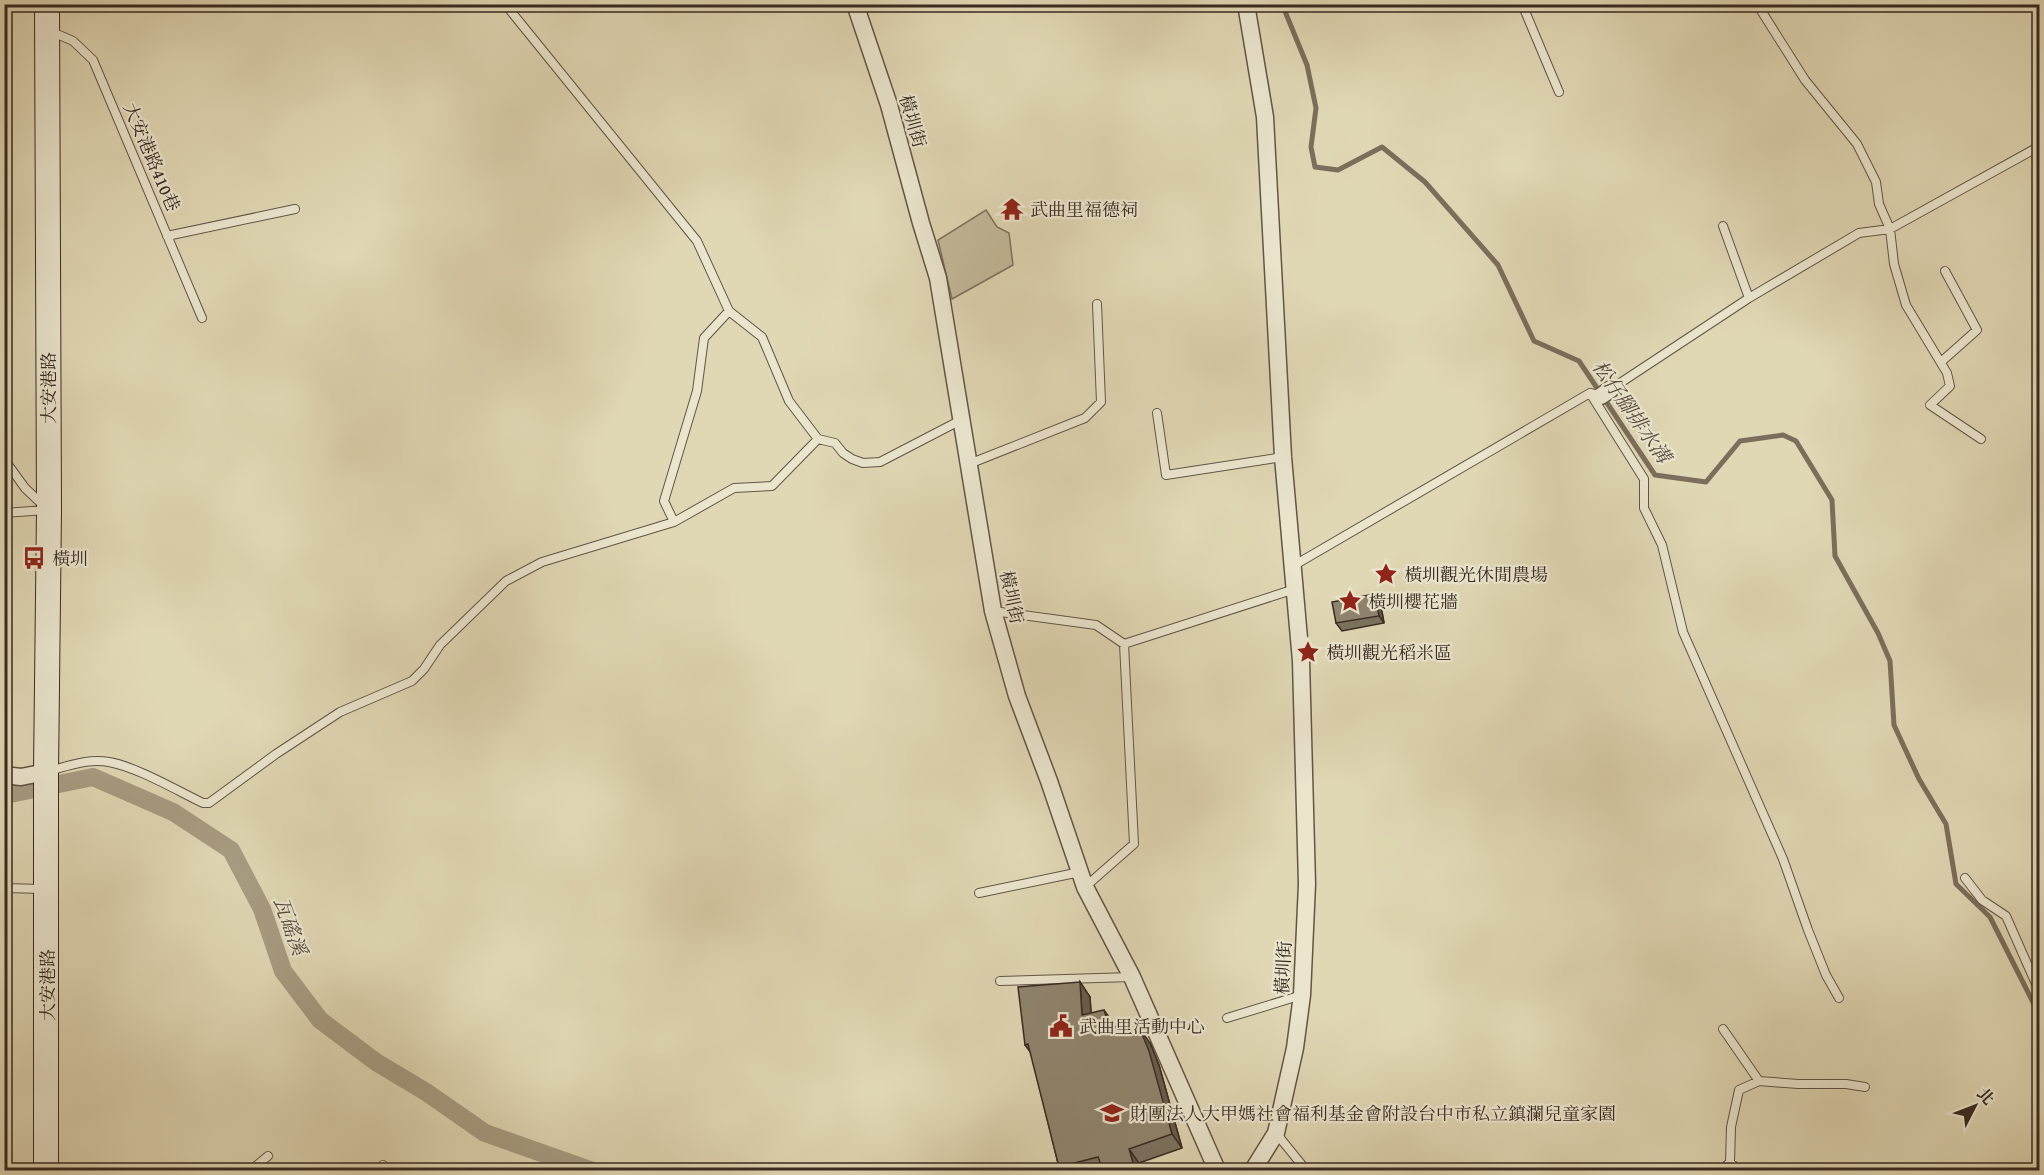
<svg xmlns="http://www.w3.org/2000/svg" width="2044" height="1175" font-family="'Gentium Book Plus','Noto Serif TC',serif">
<rect width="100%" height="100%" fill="#e0d7b4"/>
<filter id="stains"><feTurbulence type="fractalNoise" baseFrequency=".00333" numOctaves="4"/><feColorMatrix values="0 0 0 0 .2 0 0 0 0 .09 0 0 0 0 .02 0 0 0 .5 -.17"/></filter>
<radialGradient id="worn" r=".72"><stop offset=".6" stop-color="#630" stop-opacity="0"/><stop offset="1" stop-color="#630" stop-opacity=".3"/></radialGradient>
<path fill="#c3ba9b" stroke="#7e725e" stroke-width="1.5" d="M986 210 997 227 1009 233 1013 265 952 299 938 240Z"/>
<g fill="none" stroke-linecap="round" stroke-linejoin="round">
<path stroke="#7b6e5c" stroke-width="5" d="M1282 4 1307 65 1316 108 1311 147 1315 167 1338 170 1382 147 1425 182 1498 265 1534 341 1579 361 1655 475 1706 482 1740 441 1783 435 1796 441 1832 500 1835 556 1878 633 1890 661 1894 725 1919 779 1946 824 1956 884 1990 917 2040 1016
M2037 4 2040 7"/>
<path stroke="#a79c82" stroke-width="18" d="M4 793 10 794 93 777 173 812 231 850 262 909 283 971 320 1020 376 1062 426 1092 485 1133 590 1170"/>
<g stroke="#625546" stroke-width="10">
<path id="service" d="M505 4 697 241 729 311 762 337 789 401 818 439 835 443 843 453 852 459 863 463 880 462 961 420
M1522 4 1559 92
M1757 4 1805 80 1857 144 1876 182 1879 204 1890 229 1894 264 1906 305 1947 373 1950 386 1930 405 1981 439
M50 31 73 41 93 60 202 318
M1723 226 1749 298
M167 236 295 209
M1941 362 1977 330 1945 271
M1611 389 1749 298 1859 233 1890 229 2040 146
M1590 393 1644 479V508L1662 545 1683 632 1783 859 1808 930 1826 975 1839 998
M1157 413 1166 475 1283 457
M4 459 25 488 44 506
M969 464 1085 418 1101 402 1097 304
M4 513 46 510
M674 522 664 501 697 391 704 338 729 311
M1293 566 1590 393 1595 394
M993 611 1096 625 1124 644 1295 589
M49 771C68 766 89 758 109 762 137 767 176 790 203 803H209L276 754 340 712 412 681 424 669 440 645 506 581 542 562 674 522 734 488 772 486 818 439
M1965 878 1982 900 2006 916 2040 993
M1085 887 1134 844 1124 644
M4 888 43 889
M979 893 1080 872
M1000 981 1132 977
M1227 1018 1302 995
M1723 1029 1759 1081
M1276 1133 1306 1170
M1730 1162 1738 1170
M255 1170V1167L268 1156
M380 1170 383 1165
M1722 1170 1730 1162 1731 1127 1739 1090 1759 1081 1798 1084H1846L1865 1087"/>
</g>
<g stroke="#625546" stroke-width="19">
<path id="minor" d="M855 4 889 105 921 223 938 278 993 611 1017 696 1049 781 1085 887 1132 977 1217 1170
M1246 4 1265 117 1283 457 1301 661 1307 884 1302 995 1295 1048 1276 1133 1253 1170
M1601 396 1611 389
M4 775 21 777 46 772"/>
</g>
<g stroke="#382a22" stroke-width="26">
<path id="secondary" d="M46 1170V772L49 510 47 4"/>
</g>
<use href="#service" stroke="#ebe5ce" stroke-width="8"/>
<use href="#minor" stroke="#ebe5ce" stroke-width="16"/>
<use href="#secondary" stroke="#ebe5ce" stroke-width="24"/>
</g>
<path fill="#7b725f" stroke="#382a22" stroke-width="1.5" d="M1375 594 1380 601 1384 623 1342 631 1336 623Z
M1080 982 1090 997 1091 1013 1114 1024 1117 1034 1150 1043 1159 1065 1182 1148 1139 1163 1141 1170H1062L1059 1167 1031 1053 1025 1045Z"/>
<path fill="#645c4d" stroke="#382a22" stroke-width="1.5" d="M1375 594 1380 601 1384 623 1379 616Z
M1080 982 1090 997 1092 1029 1082 1015Z
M1104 1010 1114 1024 1122 1049 1112 1035Z
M1140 1029 1150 1043 1159 1065 1182 1148 1172 1134Z
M1129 1149 1139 1163 1141 1170H1137L1134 1166Z"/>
<path fill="#8f846e" stroke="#382a22" stroke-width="1.5" d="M1375 594 1379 616 1336 623 1332 602Z
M1080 982 1082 1015 1104 1010 1112 1035 1140 1029 1149 1051 1172 1134 1129 1149 1134 1166 1118 1170H1103L1098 1157 1059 1167 1028 1044 1025 1045 1018 987Z"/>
<defs>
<g id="temple-bare" transform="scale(1.8)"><path d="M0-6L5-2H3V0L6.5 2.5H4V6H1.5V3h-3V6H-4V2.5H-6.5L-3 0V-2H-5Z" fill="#8f2418" stroke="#ebe5ce" stroke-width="2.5" paint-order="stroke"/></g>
<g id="bus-bare" transform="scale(1.8)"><path d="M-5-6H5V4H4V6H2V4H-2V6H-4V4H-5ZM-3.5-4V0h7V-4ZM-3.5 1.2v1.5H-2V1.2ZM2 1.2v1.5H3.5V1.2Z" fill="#8f2418" stroke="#ebe5ce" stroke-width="2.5" paint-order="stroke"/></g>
<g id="sight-bare" transform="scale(1.8)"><path d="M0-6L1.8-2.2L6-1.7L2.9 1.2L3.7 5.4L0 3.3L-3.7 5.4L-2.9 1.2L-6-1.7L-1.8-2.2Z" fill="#8f2418" stroke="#ebe5ce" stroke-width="2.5" paint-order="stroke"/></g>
<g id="civic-bare" transform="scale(1.8)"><path d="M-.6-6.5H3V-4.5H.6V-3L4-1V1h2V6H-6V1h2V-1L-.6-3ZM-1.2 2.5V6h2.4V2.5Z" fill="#8f2418" stroke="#ebe5ce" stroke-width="2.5" paint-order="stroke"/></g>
<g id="school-bare" transform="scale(1.8)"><path d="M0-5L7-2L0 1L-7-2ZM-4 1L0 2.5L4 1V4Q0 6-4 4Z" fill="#8f2418" stroke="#ebe5ce" stroke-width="2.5" paint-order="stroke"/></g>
</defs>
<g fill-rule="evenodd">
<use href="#temple-bare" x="1012" y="209"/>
<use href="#bus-bare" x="34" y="558"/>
<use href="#sight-bare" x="1386" y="574"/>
<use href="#sight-bare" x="1350" y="601"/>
<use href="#sight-bare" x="1308" y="652"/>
<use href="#civic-bare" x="1061" y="1026"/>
<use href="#school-bare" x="1112" y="1113"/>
</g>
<g text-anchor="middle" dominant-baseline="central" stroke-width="4.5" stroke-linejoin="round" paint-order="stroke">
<g font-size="18" fill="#382a22" stroke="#ebe5ce">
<text transform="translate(913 121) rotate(74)">橫圳街</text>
<text transform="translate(152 157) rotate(67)">大安港路410巷</text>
<text transform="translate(48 388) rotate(-90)">大安港路</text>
<text transform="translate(1012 597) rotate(78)">橫圳街</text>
<text transform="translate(1283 968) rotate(-87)">橫圳街</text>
<text transform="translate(47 985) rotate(-90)">大安港路</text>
</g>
<g font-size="18" fill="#382a22" stroke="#ebe5ce" text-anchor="start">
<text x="1030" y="209">武曲里福德祠</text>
<text x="52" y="558">橫圳</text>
<text x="1404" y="574">橫圳觀光休閒農場</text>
<text x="1368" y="601">橫圳櫻花牆</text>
<text x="1326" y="652">橫圳觀光稻米區</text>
<text x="1079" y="1026">武曲里活動中心</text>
<text x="1130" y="1113">財團法人大甲媽社會福利基金會附設台中市私立鎮瀾兒童家園</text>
</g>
<g font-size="20" font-style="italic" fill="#594c3f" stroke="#ebe5ce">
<text transform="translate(1632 411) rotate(55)">松仔腳排水溝</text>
<text transform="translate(291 926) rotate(70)">瓦磘溪</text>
</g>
</g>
<rect width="2044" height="1175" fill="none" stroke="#e0d7b4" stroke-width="24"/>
<rect x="6" y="6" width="2032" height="1163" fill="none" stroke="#382a22" stroke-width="3"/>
<rect x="12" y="12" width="2020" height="1151" fill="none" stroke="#382a22" stroke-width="1.5"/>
<g transform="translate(1975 1106) rotate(48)" stroke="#ebe5ce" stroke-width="4.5" paint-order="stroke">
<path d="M0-4.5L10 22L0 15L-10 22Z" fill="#382a22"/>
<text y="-9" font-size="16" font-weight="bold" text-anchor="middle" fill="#382a22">北</text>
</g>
<rect width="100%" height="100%" filter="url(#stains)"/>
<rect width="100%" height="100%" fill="url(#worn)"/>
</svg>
